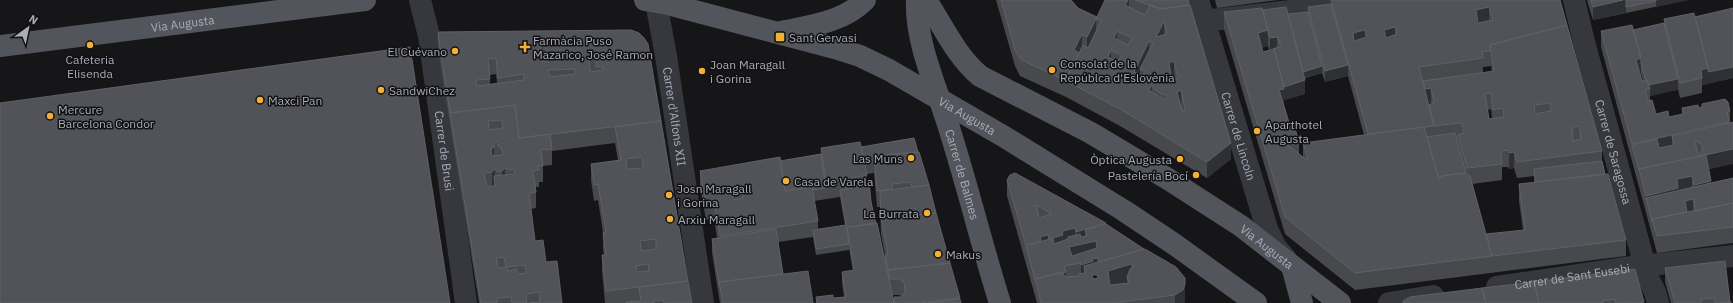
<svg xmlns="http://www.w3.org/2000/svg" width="1733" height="303" font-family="'IBM Plex Sans',sans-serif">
<rect width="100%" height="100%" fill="#161618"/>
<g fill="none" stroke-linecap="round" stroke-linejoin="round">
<g stroke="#37383d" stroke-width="22">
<path id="s1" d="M420 0 429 36 466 303"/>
<path id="s2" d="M1198 0 1267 229 1275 246 1286 259"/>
<path id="s3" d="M1574 0 1584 42 1640 248 1648 278 1655 292 1658 303"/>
<path id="s4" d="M656 2 666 56 703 303"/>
<path d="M1203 21 1386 0"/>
<path id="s5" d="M1497 287 1632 267 1733 256"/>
<path d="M1389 303 1433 296"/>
</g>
<g stroke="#53555c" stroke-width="22">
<path id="s6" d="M645 0 668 4 835 48 860 56 889 70 1003 136 1123 210 1174 244 1256 303"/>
<path id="s7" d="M917 0C915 43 938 90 950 131 968 188 982 246 1000 303"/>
<path id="s8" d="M926 0C943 26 956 56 980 76L1091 133 1168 179 1241 226 1340 303"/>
<path d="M781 32C810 26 844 22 865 0"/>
<path id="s9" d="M0 46 365 0"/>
<path d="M1292 266 1302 303"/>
</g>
</g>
<path fill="#47494d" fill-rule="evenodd" d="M996 0H1071L1078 8 1097 17 1105 0H1188L1231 159 1207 178 1120 126 1066 97 1020 76 1015 66ZM1140 75V81L1138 85V81ZM1174 77 1175 80 1172 81V78Z
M1215 0H1278L1217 8Z
M1331 0H1560L1602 151V161L1605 174 1626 240V256L1355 290 1285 234 1224 29V12L1263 10 1288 14 1308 12V7L1331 4ZM1268 46 1269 50 1263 52 1262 48ZM1491 66 1492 72 1483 73V67ZM1322 73 1325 82 1348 76 1364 135 1303 143V157L1299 154V143L1291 129 1284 105V100L1305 94V78ZM1491 109 1492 119H1489L1488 110ZM1502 167H1508L1509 169 1514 168 1517 178 1534 176 1535 183 1519 184V201L1523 230 1486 234 1472 184 1502 180Z
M1587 0H1688L1593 20Z
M1733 8V78L1702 85V93L1680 98 1678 89 1650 96V101L1656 114 1669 117 1682 114V108H1699L1730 111V123L1709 170 1711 183 1733 178V243L1657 253 1601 47V31L1633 30 1664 23V19L1695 17ZM1641 74 1643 81H1642L1640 75Z
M631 30 692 303H605L602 271V255H604L603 249V232L598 200 594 201 591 180V164L618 160 615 143 552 151V165L543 166V182H539V187H536V208L531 209 535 241 546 262 562 303H479L438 50V34ZM496 74 497 83 490 84V75Z
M914 138 961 303H816V297L833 298 844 297 842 283V272L853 271 849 248V250L816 255 813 237 778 242 783 274 813 303H720L712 253V239L717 238 714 218 706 220 700 186V171L780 161 821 154V148L861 147ZM874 173 877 207H880L881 234 885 255V260L876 224 867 181V174ZM840 197 845 225 818 230V221L814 201ZM892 295H899L902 297H894V302Z
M1007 180 1106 224 1185 301 1184 303H1037L1007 196ZM1093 275H1097L1098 278 1093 279ZM1127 282V283L1119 284Z
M1665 268 1730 302 1731 303H1671L1665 282Z
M1534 282 1644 302V303H1403Z"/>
<path fill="#2f3033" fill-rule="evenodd" d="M1128 0H1129V14L1125 5Z
M1623 0H1626V13L1593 20V7Z
M1656 0H1688L1656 7Z
M1489 7V23L1476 26V10Z
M1096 19V35L1087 53V37Z
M1164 21V37H1156Z
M1395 27V43L1384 46V30Z
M1268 30V46L1258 49V33Z
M1365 30V46L1353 49V33Z
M1117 31V47L1114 38Z
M1082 34V51L1079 56 1074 50Z
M1277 37V50L1270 52V38Z
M1149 41V58L1140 69V75L1138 81V90L1133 82 1134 72Z
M1111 50V67L1108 57Z
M1641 58V74L1636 76V60Z
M1174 61V77L1169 79V63Z
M1348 65V76L1325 82V71Z
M1322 66V73L1301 78V72Z
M1733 67V78L1702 85V78L1701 70 1708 68Z
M1678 79V90L1650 96V89L1647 85Z
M1305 80V94L1284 100V105L1279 107V90L1283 87Z
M1152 85V101L1149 90Z
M1431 88V104L1425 106V89Z
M1181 90V107L1177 92Z
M1729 122V138L1674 145 1672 136V151L1632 145V144Z
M1231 143V159L1207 178V162Z
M494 147V163L491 166V150Z
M1733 149V164L1643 184 1639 170Z
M1514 152V168L1509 169V153Z
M505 168V184L502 187V171Z
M495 169 494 185 492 188V172Z
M1692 176V192L1646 198V212V196L1677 179Z
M1711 181V197L1694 201V185Z
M1693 199V213L1685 215V201Z
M1106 223V240L1096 242V257L1069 262V247L1076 246V232ZM1085 230 1087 236 1085 244Z
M1075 228V244L1068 239V237V246L1049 255V239L1062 231Z
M1048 235V251L1026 246V245L1040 237Z
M1145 250 1134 267 1131 264V281L1127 277V282L1108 287 1099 263Z
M1098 258V273L1093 274V277L1085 279 1084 266V279L1081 280V265L1092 259Z
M1066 272V287L1035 280Z
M1185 284V301L1184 303H1175V295Z"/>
<path fill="#525359" stroke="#5f6168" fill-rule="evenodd" d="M1001 0H1071L1078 8 1097 17 1087 37 1082 34 1074 50 1079 53 1066 81 1020 59 1015 50Z
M1105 0H1128L1125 5 1145 15 1150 5 1161 9 1190 5 1231 143 1207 162 1120 109 1066 81 1083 45 1088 48 1101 21 1096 19ZM1164 21 1167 34 1156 37ZM1117 31 1132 38 1128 45 1114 38ZM1149 41 1153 43 1140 69 1145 71 1138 85 1133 82 1138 73 1134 72ZM1111 50 1121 55 1118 62 1108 57ZM1174 61 1178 79 1172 81 1169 63ZM1152 85 1155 90 1163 95H1169L1165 100 1149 90ZM1181 90 1185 109 1182 111 1177 92Z
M1135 0H1188L1189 5 1161 9Z
M1331 0H1560L1567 25 1490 45 1491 50 1482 52 1483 58 1419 67 1434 126 1368 134ZM1489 7 1493 20 1478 23 1476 10ZM1395 27 1397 34 1386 38 1384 30ZM1365 30 1367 37 1354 41 1353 33Z
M1591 0H1623L1593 7Z
M1626 0H1656V1L1626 7Z
M1331 4 1348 65 1325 71 1308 7Z
M1286 7 1305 80 1284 87 1274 49H1273L1281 46 1277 37 1270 38 1268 33V30L1263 10Z
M1262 8 1268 30 1258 33 1263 52 1274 49 1284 89 1279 90 1291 129 1295 128 1299 143 1288 145 1308 161 1303 143 1424 127 1439 180 1442 176 1465 173 1470 176 1492 256 1355 273 1285 217 1224 12Z
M1733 8V67L1708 72V68L1695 17Z
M1308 12 1322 66 1303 72 1288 14Z
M1694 13 1708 68 1701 70 1702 78 1680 83 1664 19Z
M1664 23 1678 79 1648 85 1647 80H1646L1641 64V58L1633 30Z
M1567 25 1602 151 1517 162 1514 152 1509 153 1508 150 1501 151 1502 164 1467 168 1458 135 1464 133 1462 123 1434 126 1429 105 1434 103 1431 88 1425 89 1423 81 1494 71 1490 45ZM1491 93 1493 110 1503 108 1504 117 1489 119 1485 94ZM1550 103 1551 111 1535 114 1534 105ZM1579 126 1581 139 1573 141 1572 127Z
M1632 25 1641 58 1636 60 1642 81 1647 80 1650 89 1645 90 1648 101 1652 100 1656 114 1668 111 1669 117 1683 114 1682 108 1698 105 1699 108 1702 107V104L1725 99 1728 102 1730 111H1727L1729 122 1632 144 1601 31Z
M631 30 639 33 644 38 648 44 661 121 519 138 515 105 450 113 438 34 439 32ZM545 45 548 61 542 62 540 46ZM589 55H595L596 67H603V70L590 72ZM496 58 498 78 524 74V80L477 86 476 80 490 79 488 59ZM575 69V74L550 77 548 70Z
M410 47 450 303H0V103Z
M515 105 519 138 550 134 552 149 541 150 543 166H538L539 170 533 171 536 192 529 193 535 241 543 240 546 262 557 261 562 303H529L540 302 539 292 526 294 527 303H512L511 297 497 298V303H481L450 113ZM502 120 503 128 489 130 488 121ZM498 141V146L502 149 503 155 492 156 491 150 494 147V142ZM505 168 509 170 514 169 515 174 494 176 495 186 487 187 484 173 492 172 495 169 498 172 502 171ZM504 257 506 267 525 265 526 273 517 274V269L508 271 507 267 498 268 496 258Z
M661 121 688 281 606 291 602 255H606L603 233 606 232 598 184 594 185 591 164 621 160 615 127ZM642 157 643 168 627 169 626 159ZM656 239V249L641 251 640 241ZM648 264 649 271 637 272 636 266Z
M1733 122V149L1639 169V170L1632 145 1657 139 1659 148 1674 145 1672 136ZM1695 142H1698L1701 144 1703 150 1700 154 1698 155Z
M1455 133 1466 173 1442 176 1441 177H1438L1427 137Z
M914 138 918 152 874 156V162L864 163 861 147Z
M860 142 867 175 826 183 821 148Z
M919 152 929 185 912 187 911 182 892 184V189L877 191 874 156Z
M821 154 826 188 813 190 812 187 785 191 780 161Z
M1706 155 1711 181 1694 185 1692 176 1677 179 1678 188 1646 196 1639 169Z
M780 157 785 191 812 187 818 221 720 236 714 203 706 204 700 171ZM742 194 743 198 733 200 732 196Z
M1602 161 1605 174 1535 182 1534 169Z
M1015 173 1106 223 1076 232 1075 228 1062 231 1063 235 1049 239 1048 235 1040 237 1041 241 1026 245 1007 180 1010 175ZM1036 205 1052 214 1039 218Z
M1608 174 1626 240 1492 256 1486 234 1525 230 1519 184Z
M1733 178V203L1696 211 1693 199 1685 201 1687 212 1652 219V222L1646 198Z
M869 180 871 202 876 224 847 227 849 244 816 249 813 230 846 225 840 190 867 185V181Z
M929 185 936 213 916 215 915 208H911L913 215 881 218 880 191Z
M1733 203V227L1657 236 1652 219Z
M936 213 950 263 888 270 885 255 888 254 881 218Z
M877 223 894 303H817L816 297 833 295V298L846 297 842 272 854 270 847 227Z
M1106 224 1144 249 1098 262V258L1092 259 1093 261 1081 265V263L1064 266 1066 272 1061 273H1059L1035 279V280L1026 246 1053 238 1054 244 1068 239V237L1080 234 1081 237 1087 236 1085 230ZM1096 241 1097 248 1072 256 1069 247Z
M776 229 783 274 719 282V284L712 239Z
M1145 249 1176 267 1185 278V284L1183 290 1175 295 1113 303H1041L1035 279 1059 273H1063L1065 277 1079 276V274L1085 273 1084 266ZM1131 264 1134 267 1130 269 1127 277 1129 283 1110 285 1108 271ZM1092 275H1097L1098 278 1093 279Z
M1725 261 1730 302 1721 303H1715L1714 298 1701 299V303H1675L1665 268Z
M950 263 960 298 920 303H895L894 297H902L905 291 904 282 899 279H890L888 270Z
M1635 269 1644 302 1637 303H1616L1615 299 1602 301 1603 303H1539L1534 282Z
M808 271 813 303H723L719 282Z
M688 281 692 303H664L663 300 654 301V303H626V302L641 301 639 287Z
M1534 282 1539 303H1486L1482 288Z
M1482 288 1486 303H1403V301L1410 297Z
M960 299 961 303H928Z
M1731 302V303H1721Z"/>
<g fill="#f2b134" stroke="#111113" stroke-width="1.5">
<rect x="775" y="32" width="10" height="10" rx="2"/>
<circle cx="90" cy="45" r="4"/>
<path d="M523 41h4v4h4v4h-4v4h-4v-4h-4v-4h4z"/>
<circle cx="455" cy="51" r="4"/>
<circle cx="1052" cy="70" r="4"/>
<circle cx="702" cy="71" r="4"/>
<circle cx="381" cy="90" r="4"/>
<circle cx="260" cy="100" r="4"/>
<circle cx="50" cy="116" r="4"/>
<circle cx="1257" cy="131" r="4"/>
<circle cx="911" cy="158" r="4"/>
<circle cx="1180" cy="159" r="4"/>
<circle cx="1196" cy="175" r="4"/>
<circle cx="786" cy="181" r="4"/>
<circle cx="669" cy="195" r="4"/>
<circle cx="927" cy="213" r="4"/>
<circle cx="670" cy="219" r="4"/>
<circle cx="938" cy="254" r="4"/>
</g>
<g text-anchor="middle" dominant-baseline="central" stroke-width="3" stroke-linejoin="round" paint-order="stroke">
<g font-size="12" fill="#a8adb8" stroke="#111113">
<text stroke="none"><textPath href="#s9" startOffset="184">Via Augusta</textPath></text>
<text stroke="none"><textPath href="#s6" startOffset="345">Via Augusta</textPath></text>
<text stroke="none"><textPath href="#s4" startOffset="116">Carrer d'Alfons XII</textPath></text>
<text stroke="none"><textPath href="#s2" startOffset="142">Carrer de Lincoln</textPath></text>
<text stroke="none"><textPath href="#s1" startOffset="153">Carrer de Brusi</textPath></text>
<text stroke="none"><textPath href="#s3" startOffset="157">Carrer de Saragossa</textPath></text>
<text stroke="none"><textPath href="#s7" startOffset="181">Carrer de Balmes</textPath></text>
<text stroke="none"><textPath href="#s8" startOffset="428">Via Augusta</textPath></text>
<text stroke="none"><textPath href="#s5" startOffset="76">Carrer de Sant Eusebi</textPath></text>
</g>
<g font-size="12" fill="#a8adb8" stroke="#111113" text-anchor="start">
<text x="789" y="37">Sant Gervasi</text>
<text x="533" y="40">Farmàcia Puso<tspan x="533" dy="14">Mazarico, José Ramon</tspan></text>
<text x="447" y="51" text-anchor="end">El Cuévano</text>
<text x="90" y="59" text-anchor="middle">Cafeteria<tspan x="90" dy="14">Elisenda</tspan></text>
<text x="1060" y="63">Consolat de la<tspan x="1060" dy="14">Repúblca d'Eslovènia</tspan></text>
<text x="710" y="64">Joan Maragall<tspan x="710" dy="14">i Gorina</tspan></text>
<text x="389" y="90">SandwiChez</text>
<text x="268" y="100">Maxci Pan</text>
<text x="58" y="109">Mercure<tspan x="58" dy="14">Barcelona Condor</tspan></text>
<text x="1265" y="124">Aparthotel<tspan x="1265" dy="14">Augusta</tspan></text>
<text x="903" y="158" text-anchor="end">Las Muns</text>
<text x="1172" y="159" text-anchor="end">Òptica Augusta</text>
<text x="1188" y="175" text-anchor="end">Pastelería Bocí</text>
<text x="794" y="181">Casa de Varela</text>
<text x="677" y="188">Josn Maragall<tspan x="677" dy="14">i Gorina</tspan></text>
<text x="919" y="213" text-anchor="end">La Burrata</text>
<text x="678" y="219">Arxiu Maragall</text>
<text x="946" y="254">Makus</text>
</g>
</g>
<g transform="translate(28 28) rotate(33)" stroke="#111113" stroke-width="3" paint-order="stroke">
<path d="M0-3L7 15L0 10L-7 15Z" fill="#a8adb8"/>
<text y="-6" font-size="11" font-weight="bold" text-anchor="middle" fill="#a8adb8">N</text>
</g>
</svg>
